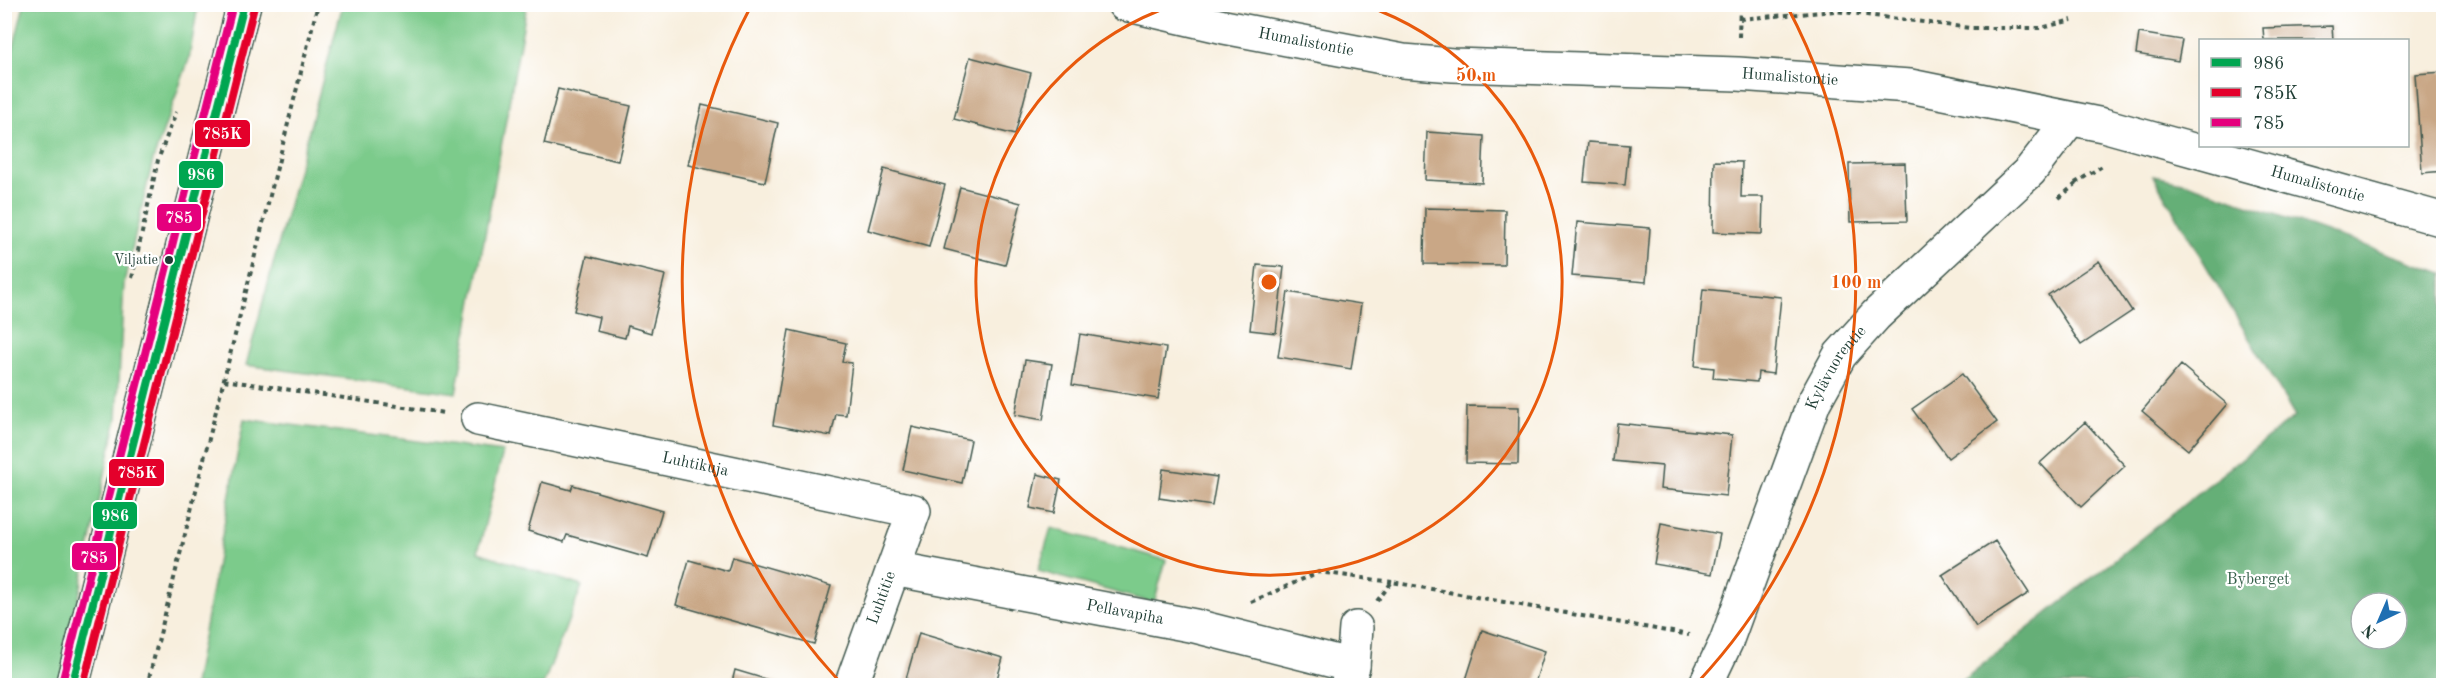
<svg xmlns="http://www.w3.org/2000/svg" width="2448" height="690" font-family="'Old Standard TT',serif">
<rect width="100%" height="100%" fill="#fff"/>
<filter id="ink" filterUnits="userSpaceOnUse"><feTurbulence type="fractalNoise" baseFrequency=".0167" numOctaves="2"/><feDisplacementMap in="SourceGraphic" scale="12" xChannelSelector="R" yChannelSelector="G"/><feConvolveMatrix kernelMatrix="1 2 1 2 8 2 1 2 1" color-interpolation-filters="sRGB"/></filter>
<filter id="wash" filterUnits="userSpaceOnUse"><feTurbulence type="fractalNoise" baseFrequency=".008" numOctaves="4" result="noise"/><feDisplacementMap in="SourceGraphic" scale="24" xChannelSelector="R" yChannelSelector="G"/><feGaussianBlur stdDeviation="1.35" result="paint"/><feColorMatrix in="noise" values="0 0 0 0 0 0 0 0 0 0 0 0 0 0 0 0 0 1.4 0 .05"/><feComposite in="paint" operator="in"/></filter>
<g filter="url(#wash)">
<rect width="100%" height="100%" fill="#f8efde"/>
<path fill="#7ccb8b" stroke="#4e8460" stroke-width="1.5" d="M343 4 527 5 456 393 246 365Z
M24 5H198L189 59 153 160 124 283 117 418 60 685 5 686 4 85Z
M244 419 503 452 478 552 582 586 543 685H194Z
M1051 528 1166 560 1154 603 1038 571Z"/>
<path fill="#65af77" stroke="#427656" stroke-width="1.5" fill-rule="evenodd" d="M2153 176 2187 183 2443 273V685H1957L2295 416ZM2361 603H2397V639H2361Z"/>
<g id="blocks">
<path fill="#c9a786" d="M2332 26 2333 40H2264L2263 28Z
M2139 33 2182 40 2178 61 2136 54Z
M970 57 1031 73 1015 135 954 119Z
M2444 72V171L2422 173 2415 74Z
M558 89 631 106 618 161 544 144Z
M702 105 778 123 765 182 688 165Z
M1427 132 1484 136 1482 183 1425 180Z
M1588 142 1629 145 1625 185 1584 182Z
M1714 161 1742 162 1741 197H1763L1762 234 1713 232Z
M1905 163 1907 221 1850 222 1849 164Z
M884 169 945 185 929 247 868 230Z
M960 187 1021 203 1005 265 944 249Z
M1425 208 1505 210 1504 265 1424 264Z
M1577 222 1650 228 1646 282 1572 276Z
M587 256 665 275 651 333 628 326 625 338 596 331 599 317 574 311Z
M2099 261 2132 311 2081 345 2048 295Z
M1257 265 1284 267 1276 333 1250 330Z
M1703 289 1781 297 1773 374 1758 372 1757 382 1713 378 1714 368 1695 366Z
M1288 292 1361 304 1351 369 1278 357Z
M789 330 846 343 842 362 852 363 846 415 836 414 831 436 773 425Z
M1080 334 1166 348 1158 399 1072 385Z
M1025 360 1052 364 1043 420 1015 415Z
M2181 365 2227 404 2188 450 2142 411Z
M1962 374 1997 422 1948 458 1912 409Z
M1467 406 1519 407 1518 464 1466 463Z
M2085 422 2125 466 2081 507 2040 463Z
M1617 423 1732 435 1726 496 1660 489 1662 466 1613 461Z
M912 427 971 440 962 483 903 470Z
M1163 469 1217 477 1212 506 1159 498Z
M1037 474 1061 480 1054 513 1030 508Z
M542 482 571 490 573 485 662 511 648 558 567 535 564 542 528 531Z
M1661 523 1720 534 1712 574 1654 564Z
M1995 541 2029 593 1976 627 1942 575Z
M732 557 831 586 814 644 676 605 689 560 728 571Z
M1482 630 1545 651 1534 686H1464Z
M919 633 1003 658 995 686 971 684V686H904Z
M735 670 785 685V686H731Z"/>
</g>
</g>
<g filter="url(#ink)">
<use href="#blocks" fill-opacity="0" stroke="#40584e" stroke-width="1.5"/>
<g fill="none" stroke-linecap="round" stroke-linejoin="round">
<g stroke="#40584e" stroke-width="36">
<g id="minor">
<path id="s1" d="M1124 4 1224 27 1403 61 1453 65 1738 74 1910 86 2103 125 2444 220"/>
<path id="s2" d="M478 419 914 511 851 686"/>
<path id="s3" d="M893 569 1195 626 1353 666"/>
<path d="M72 686 244 4"/>
<path d="M1347 686 1353 666 1356 628"/>
<path id="s4" d="M1705 686 1726 642 1814 402 1840 355 1876 315 2030 171 2070 119"/>
</g>
</g>
<path stroke="#40584e" stroke-width="4" stroke-dasharray="4.5 4.5" stroke-linecap="butt" d="M1740 19 1835 11 1970 28H2041L2072 20
M1739 37 1740 4
M2075 183 2104 165
M2059 198 2077 183
M132 278 158 160 176 112
M224 380 444 413
M1377 601 1392 582 1689 635
M1251 602 1319 572 1392 582
M147 686 318 4"/>
<use href="#minor" stroke="#fff" stroke-width="33"/>
<g stroke="#fff" stroke-width="12">
<path id="bus-1" d="M72 686 244 4"/>
</g>
<g stroke="#fff" stroke-width="12">
<path id="bus-2" d="M83 686 254 7"/>
</g>
<g stroke="#fff" stroke-width="12">
<path id="bus-3" d="M62 683 233 4"/>
</g>
<use href="#bus-1" stroke="#00a651" stroke-width="8"/>
<use href="#bus-2" stroke="#e4002b" stroke-width="8"/>
<use href="#bus-3" stroke="#e5007d" stroke-width="8"/>
</g>
</g>
<g fill="none" stroke="#e8590c" stroke-width="3">
<path d="M1364 5A293 293 0 1 1 1174 5"/>
<path d="M840 682A587 587 0 0 1 751 6M1787 6A587 587 0 0 1 1698 682"/>
</g>
<circle fill="#1f3d34" stroke="#fff" stroke-width="2" cx="169" cy="260" r="5"/>
<g text-anchor="middle" dominant-baseline="central" stroke-width="4.5" stroke-linejoin="round" paint-order="stroke">
<g font-size="14" fill="#1f3d34" stroke="#fff" text-anchor="end">
<text x="158" y="260">Viljatie</text>
</g>
<g font-size="16" fill="#1f3d34" stroke="#fff">
<text stroke="none"><textPath href="#s1" startOffset="186">Humalistontie</textPath></text>
<text stroke="none"><textPath href="#s1" startOffset="672">Humalistontie</textPath></text>
<text stroke="none"><textPath href="#s1" startOffset="1212">Humalistontie</textPath></text>
<text stroke="none"><textPath href="#s4" startOffset="345">Kylävuorentie</textPath></text>
<text stroke="none"><textPath href="#s2" startOffset="222">Luhtikuja</textPath></text>
<text transform="translate(882 598) rotate(-70)">Luhtitie</text>
<text stroke="none"><textPath href="#s3" startOffset="236">Pellavapiha</textPath></text>
</g>
<g font-size="16" fill="#36604a" stroke="#fff">
<text x="2258" y="580">Byberget</text>
</g>
</g>
<circle cx="1269" cy="282" r="9" fill="#e8590c" stroke="#fff" stroke-width="3"/>
<g font-size="18" text-anchor="middle" font-weight="bold" fill="#e8590c" stroke="#fff" stroke-width="4.5" stroke-linejoin="round" paint-order="stroke">
<text x="1476" y="81">50 m</text>
<text x="1856" y="288">100 m</text>
</g>
<g stroke="#fff" stroke-width="2">
<rect x="194" y="119" width="57" height="29" rx="6" fill="#e4002b"/>
<rect x="178" y="160" width="46" height="29" rx="6" fill="#00a651"/>
<rect x="156" y="203" width="46" height="29" rx="6" fill="#e5007d"/>
<rect x="108" y="458" width="57" height="29" rx="6" fill="#e4002b"/>
<rect x="92" y="501" width="46" height="29" rx="6" fill="#00a651"/>
<rect x="71" y="542" width="46" height="29" rx="6" fill="#e5007d"/>
</g>
<g font-size="16" text-anchor="middle" font-weight="bold" fill="#fff">
<text x="222" y="139">785K</text>
<text x="201" y="180">986</text>
<text x="179" y="223">785</text>
<text x="137" y="478">785K</text>
<text x="115" y="521">986</text>
<text x="94" y="563">785</text>
</g>
<rect width="2448" height="690" fill="none" stroke="#fff" stroke-width="24"/>
<rect x="2199" y="39" width="210" height="108" fill="#ffffff" stroke="#a5b1ae" stroke-width="1.5"/>
<rect x="2211" y="58" width="30" height="9" fill="#00a651" stroke="#a5b1ae" stroke-width="1.5"/>
<text x="2253" y="69" font-size="18" fill="#1f3d34">986</text>
<rect x="2211" y="88" width="30" height="9" fill="#e4002b" stroke="#a5b1ae" stroke-width="1.5"/>
<text x="2253" y="99" font-size="18" fill="#1f3d34">785K</text>
<rect x="2211" y="118" width="30" height="9" fill="#e5007d" stroke="#a5b1ae" stroke-width="1.5"/>
<text x="2253" y="129" font-size="18" fill="#1f3d34">785</text>
<g transform="translate(2379 621) rotate(224)"><circle r="28" fill="#ffffff" stroke="#a5b1ae" stroke-width="1.5"/>
<path d="M0-4.5L10 22L0 15L-10 22Z" fill="#1f6fb2"/>
<text y="-9" font-size="16" font-weight="bold" text-anchor="middle" fill="#1f3d34">N</text>
</g>
</svg>
